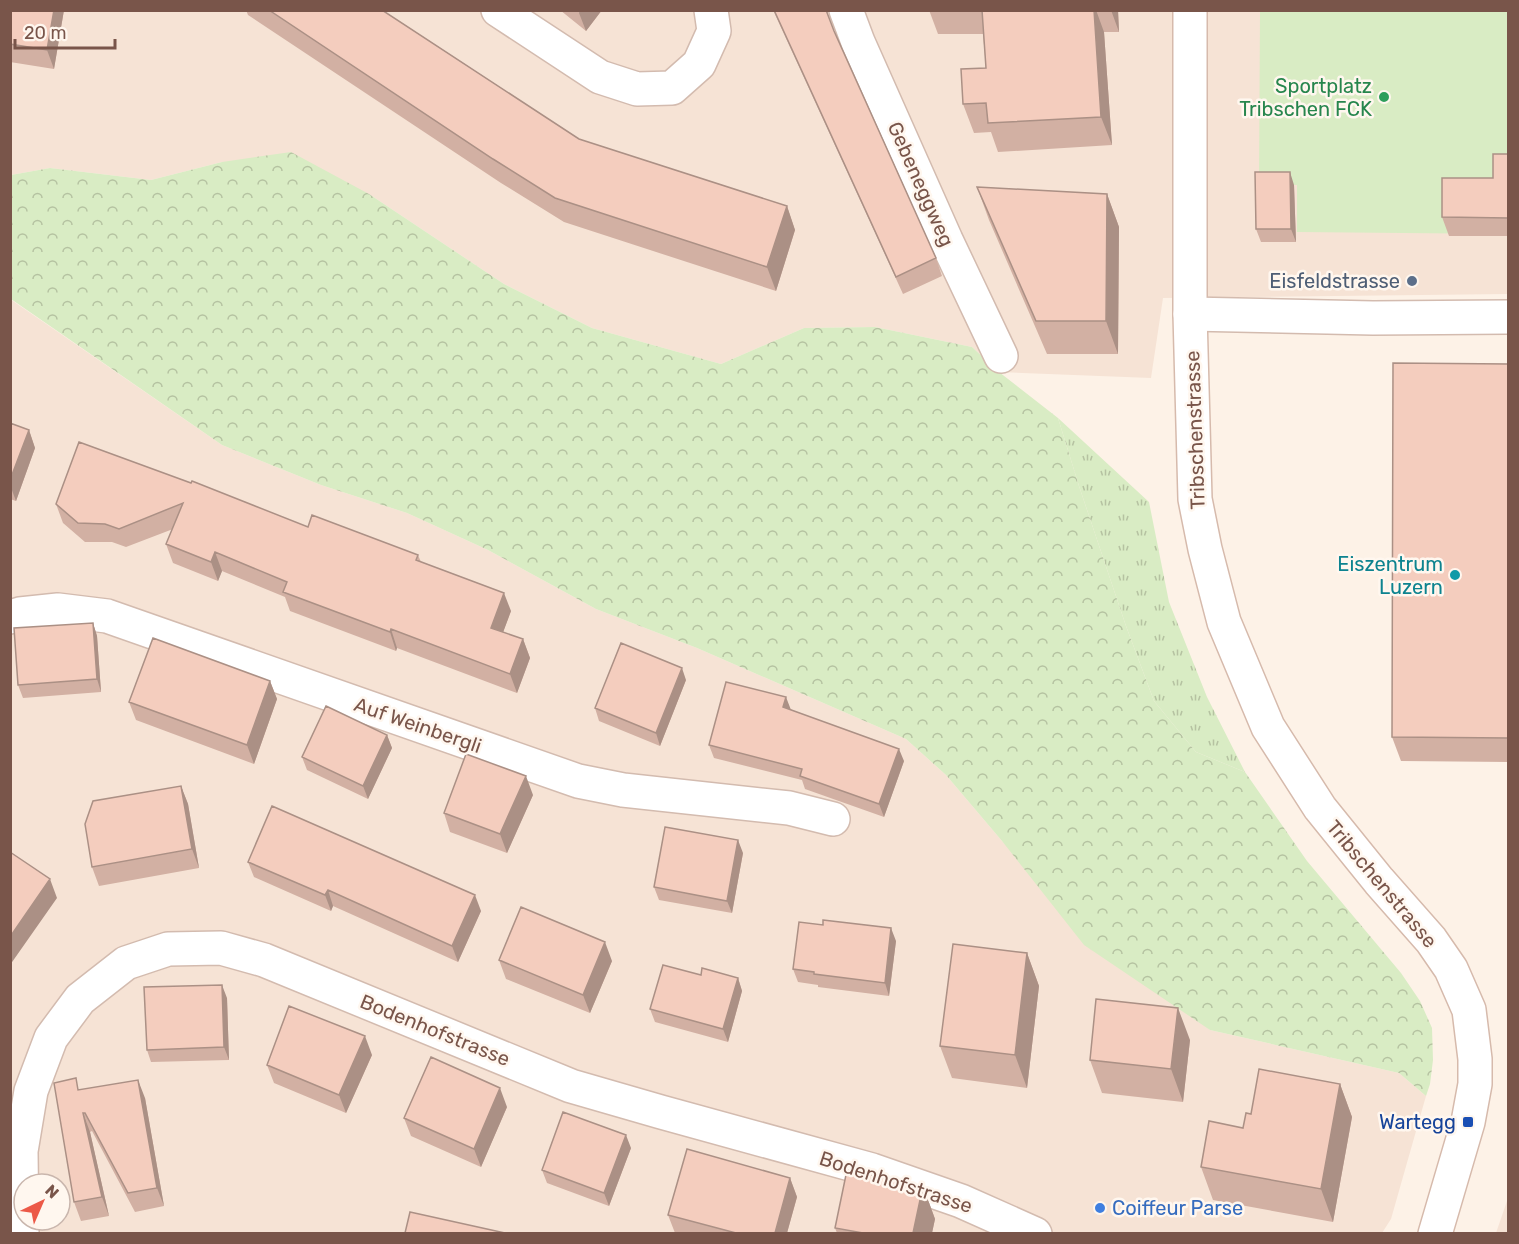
<svg xmlns="http://www.w3.org/2000/svg" width="1519" height="1244" font-family="Rubik,sans-serif">
<defs>
<pattern id="grass-tufts" width="24" height="20" patternUnits="userSpaceOnUse" patternTransform="scale(1.5)"><rect width="24" height="20" fill="#d9ecc4"/><path d="M3 7l-1-3M5 7V3M7 7l1-3M15 17l-1-3M17 17v-4M19 17l1-3" fill="none" stroke="#b5c2a1"/></pattern>
<pattern id="forest-crowns" width="20" height="18" patternUnits="userSpaceOnUse" patternTransform="scale(1.5)"><rect width="20" height="18" fill="#d9ecc4"/><path d="M2 6a3 3 0 1 1 6 0M12 15a3 3 0 1 1 6 0" fill="none" stroke="#b5c2a1"/></pattern>
</defs>
<rect width="100%" height="100%" fill="#fdf2e7"/>
<path fill="#f6e3d5" fill-rule="evenodd" d="M11 11H1508V294L1163 298 1151 378 999 372 972 347 875 327 804 328 721 364 592 328 504 284 369 194 222 162 151 180 50 168 11 175Z
M10 299 222 445 321 485 407 513 488 550 596 609 697 648 906 739 946 775 1002 841 1210 1030 1399 1073 1426 1096 1391 1219 1382 1233H11ZM24 1184H60V1220H24Z
M1508 1198V1233H1496L1507 1201Z"/>
<path fill="url(#grass-tufts)" d="M1058 418 1149 502 1169 602 1207 697 1245 772 1196 752 1154 701 1126 626 1079 486Z"/>
<path fill="url(#forest-crowns)" d="M291 152 369 194 504 284 592 328 721 364 804 328 875 327 972 347 999 372 1058 418 1079 486 1126 626 1154 701 1196 752 1245 772 1307 861 1401 973 1420 1001 1432 1028 1433 1060 1430 1084 1426 1096 1399 1073 1210 1030 1084 945 1002 841 946 775 906 739 697 648 596 609 488 550 407 513 321 485 222 445 11 299V175L50 168 151 180 222 162Z"/>
<path fill="#d9ecc4" d="M1260 11H1508V234L1297 232V185L1259 184Z"/>
<g fill="none" stroke-linecap="round" stroke-linejoin="round">
<g stroke="#d3bbaf" stroke-width="36">
<path id="street" d="M498 10 600 77 637 89 672 88 699 64 714 31 711 10
M846 10 858 42 946 240 1001 356
M1190 314 1373 318 1508 317
M10 617 20 614 58 610 107 616 578 781 623 790 789 808 833 819
M22 1234 21 1151 31 1091 51 1038 80 999 126 963 168 949 221 948 264 960 571 1086 661 1112 872 1170 961 1201 1035 1234"/>
</g>
<g stroke="#d6baac" stroke-width="36">
<path id="secondary" d="M1190 10V314L1195 499 1205 549 1224 622 1268 727 1320 808 1379 881 1431 940 1451 969 1469 1010 1475 1059V1084L1468 1122 1435 1234"/>
</g>
<use href="#street" stroke="#fff" stroke-width="33"/>
<use href="#secondary" stroke="#fff" stroke-width="33"/>
</g>
<path fill="#d2b0a3" d="M10 10H64L54 69 10 62Z
M246 10H382L579 139 787 206 795 230 776 291 564 222 501 183 248 15Z
M560 10H602L586 31Z
M773 10H828V16L834 31 936 258 942 276 903 294Z
M929 10H1118L1119 32H1104L1112 145 998 152 991 132 974 133 963 104 986 68 983 34H938Z
M1509 154V236H1449L1442 217 1493 178Z
M1294 185 1296 242H1261L1256 229Z
M977 187 1107 194 1119 227 1118 354H1047L989 220Z
M1509 364V762L1401 761 1392 737Z
M10 423 29 430 35 448 16 501 10 499Z
M79 442 308 527 418 555 421 562 511 611 503 632 523 639 530 658 517 693 397 648 396 651 290 611 285 597 222 571 218 581 173 563 166 544 173 529 126 547 112 542H85L63 523 56 504Z
M93 623 97 636 101 692 23 698 18 685Z
M686 680 660 746 599 721 595 708Z
M270 681 277 699 254 764 136 720 129 702Z
M790 709 904 761 884 817 805 789 802 780 714 758 709 745Z
M387 735 392 748 368 799 307 770 302 757Z
M181 786 188 804 199 868 99 886 92 867Z
M533 795 507 853 450 832 444 813Z
M743 853 732 913 659 900 654 887Z
M248 862 481 911 458 962 333 906 331 911 254 877Z
M896 941 889 996 818 987V985L798 982 793 969Z
M1027 953 1039 986 1027 1088 952 1078 940 1046Z
M499 960 612 961 590 1013 506 979Z
M701 975 738 978 742 991 728 1042 655 1022 650 1009Z
M227 998 229 1060 151 1062 147 1050Z
M1190 1040 1183 1102 1102 1093 1090 1060Z
M372 1055 346 1113 274 1083 267 1065Z
M1340 1084 1352 1117 1333 1222 1213 1200 1201 1167 1243 1128 1251 1114Z
M80 1090 145 1098 164 1206 135 1212 92 1131 90 1132 109 1216 81 1221 74 1202Z
M507 1107 481 1167 411 1136 404 1118Z
M631 1148 609 1206 547 1183 542 1170Z
M790 1178 797 1197 787 1233H675L668 1215Z
M923 1186 935 1219 932 1233H837L835 1228Z"/>
<path fill="#ab9085" d="M54 10H64L54 69 47 50Z
M580 10H602L586 31 579 13Z
M1094 10H1096L1104 32 1112 145 1101 117Z
M1111 10H1118L1119 32Z
M1290 172 1294 185 1296 242 1291 229Z
M1107 194 1119 227 1118 354 1106 321Z
M787 206 795 230 776 291 767 267Z
M29 430 35 448 16 501 10 485V480Z
M215 552 222 571 218 581 211 562Z
M504 593 511 611 498 646 491 628Z
M93 623 97 636 101 692 97 679Z
M391 629 397 648 396 651 390 632Z
M523 639 530 658 517 693 510 674Z
M682 668 686 680 660 746 656 733Z
M270 681 277 699 254 764 247 745Z
M786 697 791 710 783 707Z
M387 735 392 748 368 799 363 786Z
M899 749 904 761 884 817 879 804Z
M526 776 533 795 507 853 500 834Z
M181 786 188 804 199 868 192 849Z
M738 840 743 853 732 913 727 901Z
M50 879 57 898 10 965V937Z
M328 890 333 906 331 911 325 895Z
M475 895 481 911 458 962 452 946Z
M891 928 896 941 889 996 885 983Z
M605 942 612 961 590 1013 583 995Z
M1027 953 1039 986 1027 1088 1015 1055Z
M738 978 742 991 728 1042 723 1029Z
M222 985 227 998 229 1060 224 1047Z
M1178 1008 1190 1040 1183 1102 1171 1069Z
M365 1036 372 1055 346 1113 339 1095Z
M138 1080 145 1098 164 1206 157 1188Z
M1340 1084 1352 1117 1333 1222 1321 1189Z
M500 1088 507 1107 481 1167 474 1149Z
M83 1113 90 1132 109 1216 102 1197Z
M626 1135 631 1148 609 1206 604 1193Z
M790 1178 797 1197 787 1233H775Z
M923 1186 935 1219 932 1233H913Z"/>
<path fill="#f4cdbe" stroke="#ab9085" stroke-width="1.5" d="M10 10H54L47 50 10 44Z
M269 10H382L579 139 787 206 767 267 555 198 493 159Z
M774 10H826L834 31 936 258 896 277Z
M982 10H1094L1101 117 988 123 986 103 963 104 961 69 986 68Z
M1493 154H1509V218L1442 217V178H1493Z
M1255 172H1290L1291 229H1256Z
M977 187 1107 194 1106 321H1036Z
M1393 363 1509 364V738L1392 737Z
M10 423 29 430 10 480Z
M79 442 191 483 192 481 308 527 312 515 418 555 416 560 504 593 491 628 523 639 510 674 391 629 390 632 283 592 287 582 215 552 211 562 166 544 183 503 119 529 105 524 78 523 56 504Z
M93 623 97 679 18 685 14 628Z
M153 638 270 681 247 745 129 702Z
M621 643 682 668 656 733 595 708Z
M726 682 786 697 783 707 899 749 879 804 800 776 802 769 709 745Z
M326 706 387 735 363 786 302 757Z
M466 754 526 776 500 834 444 813Z
M181 786 192 849 92 867 85 824 93 801Z
M272 806 475 895 452 946 328 890 325 895 248 862Z
M665 827 738 840 727 901 654 887Z
M10 852 50 879 10 937Z
M521 907 605 942 583 995 499 960Z
M823 920 891 928 885 983 814 974V972L793 969 799 922 823 925Z
M953 944 1027 953 1015 1055 940 1046Z
M663 965 701 975 702 968 738 978 723 1029 650 1009Z
M222 985 224 1047 147 1050 144 987Z
M1096 999 1178 1008 1171 1069 1090 1060Z
M289 1006 365 1036 339 1095 267 1065Z
M431 1057 500 1088 474 1149 404 1118Z
M1259 1069 1340 1084 1321 1189 1201 1167 1209 1121 1243 1128 1246 1113 1251 1114Z
M76 1078 78 1090 138 1080 157 1188 128 1193 85 1113H83L102 1197 74 1202 54 1083Z
M563 1112 626 1135 604 1193 542 1170Z
M687 1149 790 1178 775 1233H736L668 1215Z
M847 1170 923 1186 913 1233H863L835 1228Z
M410 1212 505 1233H405Z"/>
<circle fill="#2e9e5b" stroke="#fff7ef" stroke-width="2" cx="1384" cy="97" r="6"/>
<circle fill="#5c6f8a" stroke="#fff7ef" stroke-width="2" cx="1412" cy="281" r="6"/>
<circle fill="#0f9aa8" stroke="#fff7ef" stroke-width="2" cx="1455" cy="575" r="6"/>
<rect fill="#1a4fb4" stroke="#fff7ef" stroke-width="2" x="1462" y="1116" width="12" height="12" rx="3"/>
<circle fill="#3f7fe0" stroke="#fff7ef" stroke-width="2" cx="1100" cy="1208" r="6"/>
<g text-anchor="middle" dominant-baseline="central" stroke-width="5" stroke-linejoin="round" paint-order="stroke">
<g font-size="20" fill="#27864d" stroke="#fff7ef" text-anchor="end">
<text x="1372" y="86">Sportplatz<tspan x="1372" dy="23">Tribschen FCK</tspan></text>
</g>
<g font-size="20" fill="#79554a" stroke="#fff7ef">
<text transform="translate(921 184) rotate(66)">Gebeneggweg</text>
<text transform="translate(1195 430) rotate(-92)">Tribschenstrasse</text>
<text transform="translate(418 725) rotate(19)">Auf Weinbergli</text>
<text transform="translate(1382 884) rotate(50)">Tribschenstrasse</text>
<text transform="translate(435 1030) rotate(22)">Bodenhofstrasse</text>
<text transform="translate(896 1182) rotate(18)">Bodenhofstrasse</text>
</g>
<g font-size="20" fill="#4e5e75" stroke="#fff7ef" text-anchor="end">
<text x="1400" y="281">Eisfeldstrasse</text>
</g>
<g font-size="20" fill="#0d838f" stroke="#fff7ef" text-anchor="end">
<text x="1443" y="564">Eiszentrum<tspan x="1443" dy="23">Luzern</tspan></text>
</g>
<g font-size="20" fill="#164399" stroke="#fff7ef" text-anchor="end">
<text x="1456" y="1122">Wartegg</text>
</g>
<g font-size="20" fill="#366cbe" stroke="#fff7ef" text-anchor="start">
<text x="1112" y="1208">Coiffeur Parse</text>
</g>
</g>
<rect width="1519" height="1244" fill="none" stroke="#79554a" stroke-width="24"/>
<g transform="translate(42 1202) rotate(44)"><circle r="28" fill="#fff7ef" stroke="#c9b6ad" stroke-width="1.5"/>
<path d="M0-4.5L10 22L0 15L-10 22Z" fill="#ec5947"/>
<text y="-9" font-size="16" font-weight="bold" text-anchor="middle" fill="#79554a">N</text>
</g>
<path d="M15 39v9h100v-9" fill="none" stroke="#79554a" stroke-width="3"/>
<text x="24" y="39" font-size="18" fill="#79554a" stroke="#fff7ef" stroke-width="4.5" paint-order="stroke">20 m</text>
</svg>
